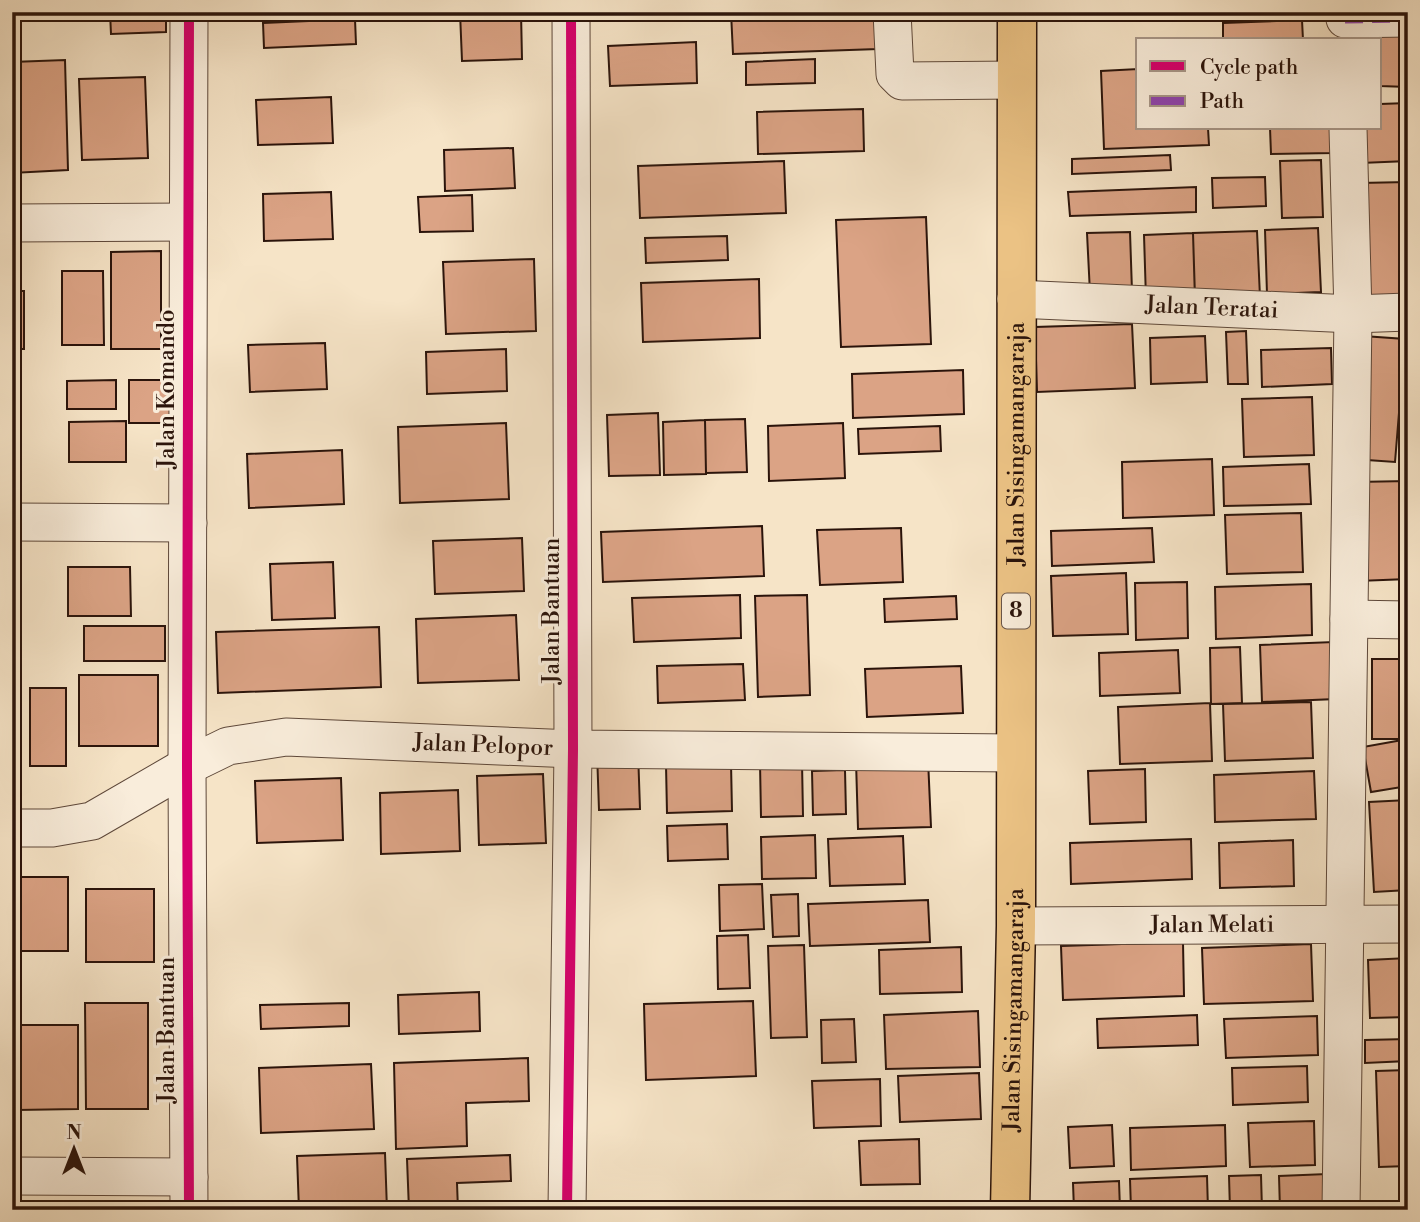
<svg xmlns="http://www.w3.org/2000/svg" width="1420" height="1222" font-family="'Libre Bodoni',serif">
<rect width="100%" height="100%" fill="#f6e4c7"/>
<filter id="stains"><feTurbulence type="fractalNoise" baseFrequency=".00286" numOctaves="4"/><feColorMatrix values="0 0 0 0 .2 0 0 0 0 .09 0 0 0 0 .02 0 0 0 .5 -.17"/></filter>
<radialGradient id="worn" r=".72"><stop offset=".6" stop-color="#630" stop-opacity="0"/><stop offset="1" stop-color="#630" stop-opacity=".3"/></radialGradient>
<path fill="#dba385" stroke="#2b140b" stroke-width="2" d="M110 12H166V32L111 34Z
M460 12H521L522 59 462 61Z
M603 12H707V13L603 17Z
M731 12H876L878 49 733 54Z
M355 19 356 44 264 48 263 23Z
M1302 20 1303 40H1223V23Z
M1357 30 1408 32V87L1380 86V40H1357Z
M696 42 697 83 610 86 608 46Z
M815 59V83L746 85V62Z
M65 60 68 170 12 173V62Z
M1138 69V128H1208L1209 145 1104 149 1101 71Z
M145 77 148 158 82 160 79 79Z
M331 97 333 143 258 145 256 100Z
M1408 103V161L1361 163 1360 128H1380V104Z
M863 109 864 151 758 154 757 112Z
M1270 128H1333L1334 153 1271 154Z
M513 148 515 188 445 191 444 150Z
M1170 155 1171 170 1072 174V159Z
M1321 160 1323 217 1282 218 1280 161Z
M784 161 786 213 640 218 638 166Z
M1265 177 1266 206 1213 208 1212 178Z
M1408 182V301L1362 302 1359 183Z
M1196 187V212L1070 216 1068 192Z
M331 192 333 239 264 241 263 194Z
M472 195 473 231 420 232 418 197Z
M926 217 931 344 841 347 836 220Z
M1318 228 1321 292 1267 294 1265 230Z
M1257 231 1260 297 1195 300 1193 233Z
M1130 232 1132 291 1090 293 1087 233Z
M1193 233 1195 297 1146 299 1144 235Z
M727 236 728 260 646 263 645 238Z
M161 251V349H111V252Z
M534 259 536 331 446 334 443 262Z
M62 271H103L104 345H62Z
M759 279 760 338 643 342 641 283Z
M12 291H24V349H12Z
M1132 324 1135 388 1037 392 1035 327Z
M1246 331 1248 384H1228L1226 332Z
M1205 336 1207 382 1151 384 1150 338Z
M1363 336 1405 339 1395 462 1353 459Z
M325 343 327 389 250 392 248 345Z
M1331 348 1332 384 1262 387 1261 350Z
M506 349 507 391 427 394 426 352Z
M963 370 964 414 853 418 852 374Z
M116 380V409H67V381Z
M129 380H172V423H129Z
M1312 397 1314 455 1244 457 1242 399Z
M658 413 660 475 609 476 607 415Z
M745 419 747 472 706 473 705 420Z
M705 420 706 474 664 475 663 422Z
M126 421V462H69V422Z
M506 423 509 499 400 503 398 427Z
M843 423 845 478 769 481 768 426Z
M940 426 941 451 859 454 858 429Z
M342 450 344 504 249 508 247 454Z
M1212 459 1214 515 1123 518 1122 462Z
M1309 464 1311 504 1224 506 1223 467Z
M1408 481V579L1358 581 1355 482Z
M1301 513 1303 572 1227 574 1225 515Z
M762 526 764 576 603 582 601 532Z
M901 528 903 582 820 585 817 530Z
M1152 528 1154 562 1052 566 1051 531Z
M522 538 524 591 435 594 433 541Z
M333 562 335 618 272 620 270 564Z
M68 567H130L131 616H68Z
M1126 573 1128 634 1053 636 1051 576Z
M1187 582 1188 638 1136 640 1135 583Z
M1311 584 1312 635 1216 639 1215 587Z
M740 595 741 638 634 642 632 598Z
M807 595 810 695 758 697 755 596Z
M956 596 957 619 885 622 884 599Z
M516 615 519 680 418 683 416 619Z
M84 626H165V661H84Z
M379 627 381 687 218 693 216 632Z
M1334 642 1336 699 1262 702 1260 645Z
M1240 647 1242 703 1211 704 1210 648Z
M1178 650 1180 693 1100 696 1099 653Z
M1372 659H1408V739H1372Z
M743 664 745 700 658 703 657 666Z
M961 666 963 713 867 717 865 669Z
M79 675H158V746H79Z
M30 688H66V766H30Z
M1311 702 1313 758 1225 761 1223 704Z
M1210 703 1212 761 1120 764 1118 707Z
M1408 739V786L1371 792 1363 747Z
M638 751 640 809 599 810 597 752Z
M928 759 931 827 858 829 856 761Z
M802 762 803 816 761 817 760 763Z
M731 763 732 811 667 813 666 765Z
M1145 769 1146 822 1090 824 1088 771Z
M845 770 846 814 813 815 812 771Z
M1314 771 1316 819 1215 822 1214 775Z
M543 774 546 843 479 845 477 776Z
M341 778 343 840 257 843 255 781Z
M458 790 460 851 381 854 380 793Z
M1408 800V890L1374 892 1369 802Z
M727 824 728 859 668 861 667 826Z
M815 835 816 878 762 879 761 837Z
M903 836 905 884 830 886 828 839Z
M1191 839 1192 879 1071 884 1070 843Z
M1293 840 1294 886 1220 888 1219 843Z
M12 877H68V951H12Z
M762 884 764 929 720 931 719 885Z
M86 889H154V962H86Z
M798 894 799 936 773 937 771 895Z
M928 900 930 942 810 946 808 904Z
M748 935 750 988 718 989 717 936Z
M1183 942 1184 996 1063 1000 1061 946Z
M1311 944 1313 1001 1204 1004 1202 948Z
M804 945 807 1037 771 1038 768 946Z
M961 947 962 992 880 994 879 950Z
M1408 958V1017L1370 1018 1368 960Z
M479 992 480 1031 399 1034 398 995Z
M753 1001 756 1076 646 1080 644 1004Z
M85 1003H148V1109H86Z
M349 1003V1026L261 1029 260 1005Z
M978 1011 980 1067 886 1069 884 1015Z
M1197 1015 1198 1045 1098 1048 1097 1019Z
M1317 1016 1318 1055 1226 1058 1224 1019Z
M854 1019 856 1062 822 1063 821 1020Z
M17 1025H78V1109L17 1110Z
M1408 1039V1061L1365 1063V1040Z
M528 1058 529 1101 466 1103 467 1146 396 1149 394 1063Z
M371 1064 374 1129 261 1133 259 1068Z
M1307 1066 1308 1102 1233 1105 1232 1068Z
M1408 1070V1166L1379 1167 1376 1071Z
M979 1073 981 1119 900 1122 898 1076Z
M880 1079 881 1126 814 1128 812 1081Z
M1314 1121 1315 1165 1250 1167 1248 1123Z
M1112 1125 1114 1166 1070 1168 1068 1127Z
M1225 1125 1226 1166 1131 1170 1130 1128Z
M919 1139 920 1184 861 1185 859 1141Z
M385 1153 387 1210H299L297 1156Z
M510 1155 511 1181 457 1183 458 1210H409L407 1159Z
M1327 1174 1329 1210H1280L1279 1176Z
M1261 1175 1262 1210H1230L1229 1176Z
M1207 1176 1208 1210H1131L1130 1179Z
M1119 1181 1120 1210H1074L1073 1183Z"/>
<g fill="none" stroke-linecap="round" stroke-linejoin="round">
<g stroke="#5e483a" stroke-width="39">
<g id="minor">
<path d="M189 12 187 766 189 1210"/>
<path d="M892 12 895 74 902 81 1016 80"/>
<path d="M1345 19 1408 18"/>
<path d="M12 223 188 222"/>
<path id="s1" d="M1016 299 1353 314 1408 312"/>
<path d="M12 522 188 523"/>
<path d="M1349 619 1408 620"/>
<path id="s2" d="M12 828H52L92 821 187 766 228 746 286 737 573 749 1016 753"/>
<path id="s3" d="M1016 926 1408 924"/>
<path d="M12 1176 189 1177"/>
<path d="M567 1210 573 749 571 12"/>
<path d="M1341 1210 1353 314 1348 128"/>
</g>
</g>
<g stroke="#2b140b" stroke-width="41">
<g id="highway">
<path id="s4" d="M1010 1210 1016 926 1017 12"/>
</g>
</g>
<use href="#minor" stroke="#f9eddb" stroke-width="37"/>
<use href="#highway" stroke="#ebc284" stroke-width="38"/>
<path stroke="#8e44ad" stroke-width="9" stroke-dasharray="18 9" stroke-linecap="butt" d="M1345 19 1408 18
M1341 1209 1365 1210"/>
<g stroke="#f9eddb" stroke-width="15">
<path id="cycleway" d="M189 12 187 766 189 1210
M567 1210 573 749 571 12"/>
</g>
<use href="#cycleway" stroke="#d6006c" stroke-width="10"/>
</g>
<g text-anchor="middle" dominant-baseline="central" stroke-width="6" stroke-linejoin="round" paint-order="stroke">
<rect fill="#f9eddb" stroke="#695549" stroke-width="2" x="1002" y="593.5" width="28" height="35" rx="5"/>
<g font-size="21" font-weight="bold" fill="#2b140b">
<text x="1016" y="611">8</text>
</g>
<g font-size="23" fill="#2b140b" stroke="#f9eddb">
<text stroke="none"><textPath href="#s1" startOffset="196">Jalan Teratai</textPath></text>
<text transform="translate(167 389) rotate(-90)">Jalan Komando</text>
<text stroke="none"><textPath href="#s4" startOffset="766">Jalan Sisingamangaraja</textPath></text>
<text transform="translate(552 611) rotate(-90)">Jalan Bantuan</text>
<text stroke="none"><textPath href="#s2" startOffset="492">Jalan Pelopor</textPath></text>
<text stroke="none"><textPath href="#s3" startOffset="196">Jalan Melati</textPath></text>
<text stroke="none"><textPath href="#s4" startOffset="200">Jalan Sisingamangaraja</textPath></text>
<text transform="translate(167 1030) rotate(-90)">Jalan Bantuan</text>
</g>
</g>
<rect width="1420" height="1222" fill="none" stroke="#f6e4c7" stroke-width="42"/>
<rect x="14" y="14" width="1392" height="1194" fill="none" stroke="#2b140b" stroke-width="3.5"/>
<rect x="21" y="21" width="1378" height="1180" fill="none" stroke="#2b140b" stroke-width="2"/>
<rect x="1136" y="38" width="245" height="91" fill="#f9eddb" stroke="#a79688" stroke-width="2"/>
<rect x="1150" y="61" width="35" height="10" fill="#d6006c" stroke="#a79688" stroke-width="2"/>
<text x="1200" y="74" font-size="21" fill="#2b140b">Cycle path</text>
<rect x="1150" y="96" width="35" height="10" fill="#8e44ad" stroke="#a79688" stroke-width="2"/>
<text x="1200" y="108" font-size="21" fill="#2b140b">Path</text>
<g transform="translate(74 1149)" stroke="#f9eddb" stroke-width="5" paint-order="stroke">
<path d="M0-5L12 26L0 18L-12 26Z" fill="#2b140b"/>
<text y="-10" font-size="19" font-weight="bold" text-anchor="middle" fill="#2b140b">N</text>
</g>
<rect width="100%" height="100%" filter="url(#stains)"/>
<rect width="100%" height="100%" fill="url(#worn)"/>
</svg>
